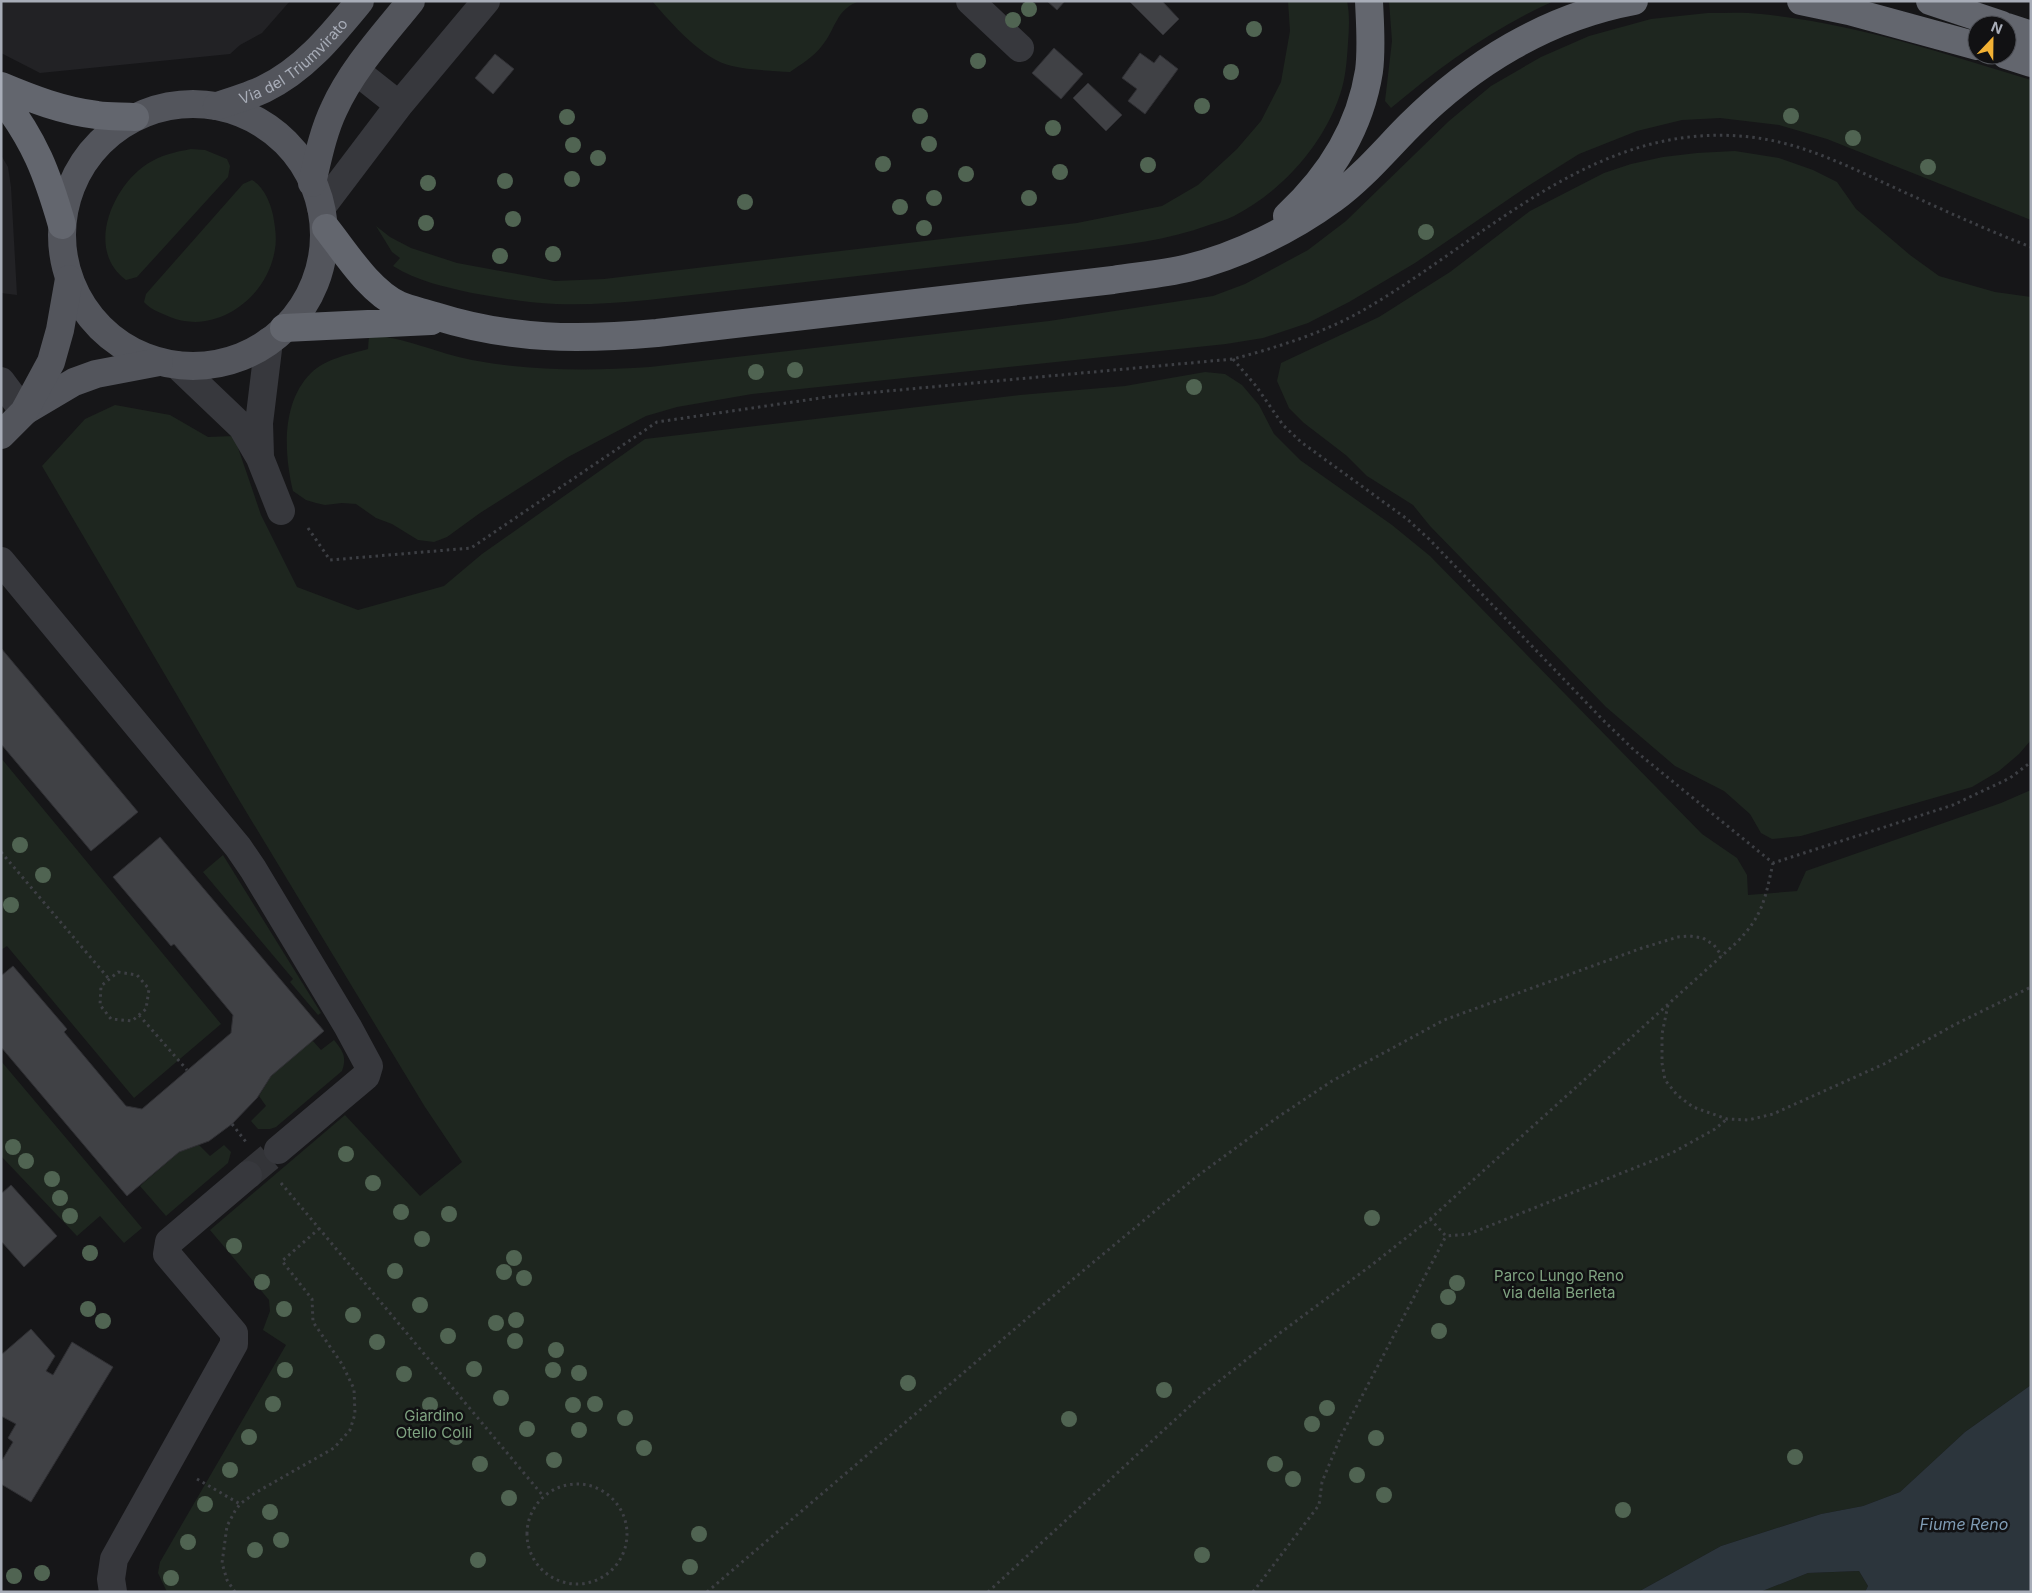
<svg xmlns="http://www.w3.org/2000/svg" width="2032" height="1593" font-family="Inter,sans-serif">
<rect width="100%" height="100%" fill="#161618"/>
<path fill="#222225" d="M1 1H290L262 33 240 45 230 54 40 73 1 53Z
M1 155 8 167 11 187 17 295 1 293Z"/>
<path fill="#1e261f" d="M652 1H860C835 9 836 30 821 47 813 57 800 65 790 72 773 71 749 70 732 66 703 60 671 23 652 1Z
M1288 1H1347C1350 15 1349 29 1348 43 1347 58 1346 74 1342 88 1327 141 1283 191 1234 216 1226 220 1217 222 1209 225 1168 240 1126 245 1083 250L648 300C617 303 587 305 556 304 528 303 500 298 472 293 445 287 417 281 393 266L400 258 392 252 376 226 390 237 411 248 457 263 555 281 604 279 1077 223 1162 206 1198 185 1237 149 1261 121 1281 82 1290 31Z
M1389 1H1554C1493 28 1441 66 1391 108L1385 101 1392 41Z
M1708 13C1726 13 1744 12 1761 14 1853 23 1943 53 2031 80V220L1827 139 1779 125 1720 118 1682 120 1637 131 1579 154 1528 186 1415 263 1349 302 1308 323 1263 338 1226 344 752 394 677 407 646 416 568 457 480 513 447 537 434 542 418 540 392 524 376 518 356 504 342 503 325 505 316 503 306 500 293 491C284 453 281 403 311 373 325 359 350 354 368 349L369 335C405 337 436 353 472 360 530 371 590 371 650 367L1049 321 1213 296 1245 284 1308 250 1346 221 1449 121 1491 86 1541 57 1589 36 1651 19Z
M191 149 205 150 227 159 230 166 228 177 137 277 126 280C85 250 112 187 147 164 161 155 175 152 191 149Z
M1735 151 1779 158 1813 170 1837 182 1856 209 1910 255 1939 276 1995 292 2031 297V740L2019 754 1999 771 1972 787 1801 836 1772 839 1761 833 1750 814 1724 791 1675 766 1606 707 1430 526 1413 505 1367 476 1347 456 1304 423 1289 408 1277 381 1281 363 1379 317 1450 272 1530 211 1604 173 1631 164 1663 157 1697 153Z
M252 180C264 187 270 202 273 215 275 226 277 238 275 249 268 297 217 336 170 317 161 313 151 310 144 302L146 294 153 286 243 184Z
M1205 372 1225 374 1242 385 1259 405 1274 434 1300 460 1392 525 1430 556 1702 834 1737 858 1747 875 1748 895 1797 891 1806 871 2001 803 2031 790V1385L1965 1432 1900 1492 1863 1506 1821 1514 1721 1546 1638 1592H167L158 1573 160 1562 286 1345 263 1330 270 1311 269 1300 210 1230 345 1115 420 1196 462 1162 425 1107 227 780 42 466 85 419 115 405 170 415 208 437 234 436 261 515 297 587 358 610 444 586 482 554 645 439 1020 395 1125 386Z
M1 758 221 1024 134 1098 7 946 1 950Z
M223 855 321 1013 318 1015 290 982 293 979 203 872Z
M312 1040 321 1050 334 1040C343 1051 347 1057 342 1071L276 1127 270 1129H258L251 1121 266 1106 259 1096 271 1076Z
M1 1061 142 1228 124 1243 100 1216 77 1236 1 1156Z
M199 1145 210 1156 224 1145 231 1152 228 1163 166 1216 140 1186 179 1152Z
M1859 1571 1868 1586 1865 1592H1760L1808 1573Z"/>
<path fill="#2c353c" d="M2031 1385V1592H1865L1868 1586 1859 1571 1808 1573 1760 1592H1638L1721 1546 1821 1514 1863 1506 1900 1492 1965 1432Z"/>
<path fill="#404145" stroke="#303034" d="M1047 1H1065L1057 10Z
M1129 1H1162L1179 19 1163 35Z
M1054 48 1083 74 1061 99 1032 73Z
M1140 53 1154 63 1160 55 1178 69 1145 114 1128 101 1137 89 1122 78Z
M495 54 514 69 493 94 475 78Z
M1088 83 1122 115 1106 131 1073 98Z
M1 648 138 812 91 851 1 744Z
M160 837 324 1031 271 1076 257 1098 232 1124 209 1141 179 1152 127 1196 1 1047V976L13 966 67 1029 64 1032 126 1106 142 1109 231 1033 233 1015 174 944 171 946 113 877Z
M11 1185 57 1236 24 1267 1 1241V1194Z
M31 1329 55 1356 46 1371 53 1375 72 1342 113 1367 31 1502 1 1484V1462L13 1442 8 1438 16 1424 1 1416V1355Z"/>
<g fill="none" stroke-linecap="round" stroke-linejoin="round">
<path stroke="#333438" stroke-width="28" stroke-dasharray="28 14" stroke-linecap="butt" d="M248 1175 278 1150"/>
<path stroke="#3d3f44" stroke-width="3" stroke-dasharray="2.5 4" stroke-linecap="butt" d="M1233 359 1256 386 1283 425 1301 442 1407 519 1429 539 1603 720 1634 750 1773 863 1953 805 2010 778 2031 762
M308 528 330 560 471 548 657 422 834 396 1233 359C1275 348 1323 333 1360 312 1487 240 1598 115 1758 138 1806 145 1850 167 1893 187 1939 208 1984 229 2031 247
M1 852 109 979
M118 972 137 975 149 989 146 1009 132 1021 111 1019 100 1005 101 986Z
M1668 1005 1662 1034V1063L1665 1080 1677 1095 1693 1107 1727 1119 1748 1120 1773 1114 1884 1064 1954 1025 2031 987
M139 1015 187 1070
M232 1124 246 1142
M281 1183 544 1497
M1430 1219 1446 1236 1469 1234 1672 1153 1715 1129 1727 1119
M197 1479 240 1504
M527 1534a50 50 0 1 1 100 0a50 50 0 1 1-100 0Z
M235 1592 227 1580 222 1563 227 1526 235 1511 240 1504 255 1493 334 1448 350 1430 355 1414 354 1389 342 1364 313 1322 312 1299 282 1261 320 1228
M707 1592 1072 1280 1196 1177 1278 1117 1332 1081 1444 1020 1642 948 1678 937 1690 936 1703 938 1714 945 1722 956
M988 1592 1204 1393 1280 1333 1373 1264 1430 1219 1736 943C1763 916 1765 899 1773 863
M1253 1592 1319 1505 1322 1482 1341 1436 1446 1236"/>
<path stroke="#37383d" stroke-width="28" d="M970 1 1020 48
M399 105 486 1
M321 208 399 105 356 71
M177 365 242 427 260 458 281 511
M1 381 24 412
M260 456 259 423 269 341
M1 561 238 847 253 869 348 1027 369 1066 366 1076 278 1150
M113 1592 111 1579 114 1559 234 1344V1333L167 1254 169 1242 248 1175"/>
<g stroke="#53555c" stroke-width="28">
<circle cx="193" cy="235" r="131"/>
<path id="s1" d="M217 106C233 101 249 96 264 89 304 70 332 35 360 1"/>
<path d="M312 183C318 158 323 132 334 109 352 69 383 36 411 1"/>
<path d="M25 411 74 382 96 374 159 362"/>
<path d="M1 435 24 412 51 362 60 330 69 279"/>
</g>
<path stroke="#63666e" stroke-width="28" d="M1801 1 1849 11 1977 46
M1930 1 2002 25
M2007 27 2031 35
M2006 55 2031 63
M1 86C32 99 63 111 97 115 109 117 123 116 135 117
M1 97C35 141 47 173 62 225
M1287 216C1329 177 1360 128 1369 71 1372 48 1370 24 1369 1
M326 228C346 253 369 291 399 305 410 310 423 312 435 316 511 340 579 340 657 333L1113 280C1138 276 1163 274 1188 268 1238 256 1292 229 1333 199 1362 178 1385 150 1410 125 1471 64 1547 17 1634 1
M284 328 431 321"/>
</g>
<g fill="#506452">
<circle cx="1029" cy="9" r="8"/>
<circle cx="1013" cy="20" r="8"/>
<circle cx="1254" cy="29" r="8"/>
<circle cx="978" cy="61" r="8"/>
<circle cx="1231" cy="72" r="8"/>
<circle cx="1202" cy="106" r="8"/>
<circle cx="920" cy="116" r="8"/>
<circle cx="1791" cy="116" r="8"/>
<circle cx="567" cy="117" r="8"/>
<circle cx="1053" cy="128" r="8"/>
<circle cx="1853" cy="138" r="8"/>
<circle cx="929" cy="144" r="8"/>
<circle cx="573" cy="145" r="8"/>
<circle cx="598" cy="158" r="8"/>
<circle cx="883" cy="164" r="8"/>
<circle cx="1148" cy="165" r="8"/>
<circle cx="1928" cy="167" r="8"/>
<circle cx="1060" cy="172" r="8"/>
<circle cx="966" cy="174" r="8"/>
<circle cx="572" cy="179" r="8"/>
<circle cx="505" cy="181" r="8"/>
<circle cx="428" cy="183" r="8"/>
<circle cx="934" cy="198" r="8"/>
<circle cx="1029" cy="198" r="8"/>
<circle cx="745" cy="202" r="8"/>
<circle cx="900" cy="207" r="8"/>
<circle cx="513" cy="219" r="8"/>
<circle cx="426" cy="223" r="8"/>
<circle cx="924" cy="228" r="8"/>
<circle cx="1426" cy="232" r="8"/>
<circle cx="553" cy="254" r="8"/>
<circle cx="500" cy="256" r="8"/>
<circle cx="795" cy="370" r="8"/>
<circle cx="756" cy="372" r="8"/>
<circle cx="1194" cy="387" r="8"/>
<circle cx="20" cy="845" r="8"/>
<circle cx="43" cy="875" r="8"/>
<circle cx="11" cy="905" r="8"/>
<circle cx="13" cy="1147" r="8"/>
<circle cx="346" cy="1154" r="8"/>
<circle cx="26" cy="1161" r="8"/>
<circle cx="52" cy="1179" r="8"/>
<circle cx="373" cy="1183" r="8"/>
<circle cx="60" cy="1198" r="8"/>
<circle cx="401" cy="1212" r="8"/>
<circle cx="449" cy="1214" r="8"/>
<circle cx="70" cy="1216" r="8"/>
<circle cx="1372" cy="1218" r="8"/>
<circle cx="422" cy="1239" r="8"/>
<circle cx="234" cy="1246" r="8"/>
<circle cx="90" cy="1253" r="8"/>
<circle cx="514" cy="1258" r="8"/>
<circle cx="395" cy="1271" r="8"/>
<circle cx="504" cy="1272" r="8"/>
<circle cx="524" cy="1278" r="8"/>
<circle cx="262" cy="1282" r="8"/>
<circle cx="1457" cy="1283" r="8"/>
<circle cx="1448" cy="1297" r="8"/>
<circle cx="420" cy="1305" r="8"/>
<circle cx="88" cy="1309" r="8"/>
<circle cx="284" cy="1309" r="8"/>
<circle cx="353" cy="1315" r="8"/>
<circle cx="516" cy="1320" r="8"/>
<circle cx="103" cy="1321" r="8"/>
<circle cx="496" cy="1323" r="8"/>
<circle cx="1439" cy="1331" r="8"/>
<circle cx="448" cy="1336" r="8"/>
<circle cx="515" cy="1341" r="8"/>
<circle cx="377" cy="1342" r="8"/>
<circle cx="556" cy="1350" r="8"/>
<circle cx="474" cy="1369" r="8"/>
<circle cx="285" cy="1370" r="8"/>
<circle cx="553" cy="1370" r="8"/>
<circle cx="579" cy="1373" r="8"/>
<circle cx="404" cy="1374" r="8"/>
<circle cx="908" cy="1383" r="8"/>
<circle cx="1164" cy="1390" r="8"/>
<circle cx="501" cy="1398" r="8"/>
<circle cx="273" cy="1404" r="8"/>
<circle cx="595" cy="1404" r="8"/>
<circle cx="430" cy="1405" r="8"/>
<circle cx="573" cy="1405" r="8"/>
<circle cx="1327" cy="1408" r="8"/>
<circle cx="625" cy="1418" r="8"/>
<circle cx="1069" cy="1419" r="8"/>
<circle cx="1312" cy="1424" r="8"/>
<circle cx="527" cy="1429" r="8"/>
<circle cx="579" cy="1430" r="8"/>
<circle cx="249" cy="1437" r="8"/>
<circle cx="456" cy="1437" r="8"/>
<circle cx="1376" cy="1438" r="8"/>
<circle cx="644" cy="1448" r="8"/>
<circle cx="1795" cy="1457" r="8"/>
<circle cx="554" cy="1460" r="8"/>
<circle cx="480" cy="1464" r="8"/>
<circle cx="1275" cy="1464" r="8"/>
<circle cx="230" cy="1470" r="8"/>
<circle cx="1357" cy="1475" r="8"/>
<circle cx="1293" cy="1479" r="8"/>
<circle cx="1384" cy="1495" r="8"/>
<circle cx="509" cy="1498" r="8"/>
<circle cx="205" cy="1504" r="8"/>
<circle cx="1623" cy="1510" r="8"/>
<circle cx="270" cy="1512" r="8"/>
<circle cx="699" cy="1534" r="8"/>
<circle cx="281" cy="1540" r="8"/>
<circle cx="188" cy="1542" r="8"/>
<circle cx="255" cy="1550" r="8"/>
<circle cx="1202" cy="1555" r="8"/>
<circle cx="478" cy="1560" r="8"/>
<circle cx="690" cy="1567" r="8"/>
<circle cx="42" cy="1573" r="8"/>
<circle cx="14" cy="1576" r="8"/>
<circle cx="171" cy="1578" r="8"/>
</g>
<g text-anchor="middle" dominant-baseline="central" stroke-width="5" stroke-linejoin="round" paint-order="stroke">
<g font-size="15" fill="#a8adb8" stroke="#111113">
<text stroke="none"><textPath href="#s1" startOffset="90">Via del Triumvirato</textPath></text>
</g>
<g font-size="15" fill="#7fa381" stroke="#111113">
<text x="1559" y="1275">Parco Lungo Reno<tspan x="1559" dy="17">via della Berleta</tspan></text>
<text x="434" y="1415">Giardino<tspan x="434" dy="17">Otello Colli</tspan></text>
</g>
<g font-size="16" font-style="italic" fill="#7f9bb3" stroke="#111113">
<text x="1964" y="1524">Fiume Reno</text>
</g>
</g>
<rect width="2032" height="1593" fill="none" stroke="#a8adb8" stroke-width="5"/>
<g transform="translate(1992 40) rotate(22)"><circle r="24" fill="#111113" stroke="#4d4f55"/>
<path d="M0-4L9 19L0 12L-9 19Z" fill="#f2b134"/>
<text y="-8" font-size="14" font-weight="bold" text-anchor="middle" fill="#a8adb8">N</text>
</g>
</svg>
